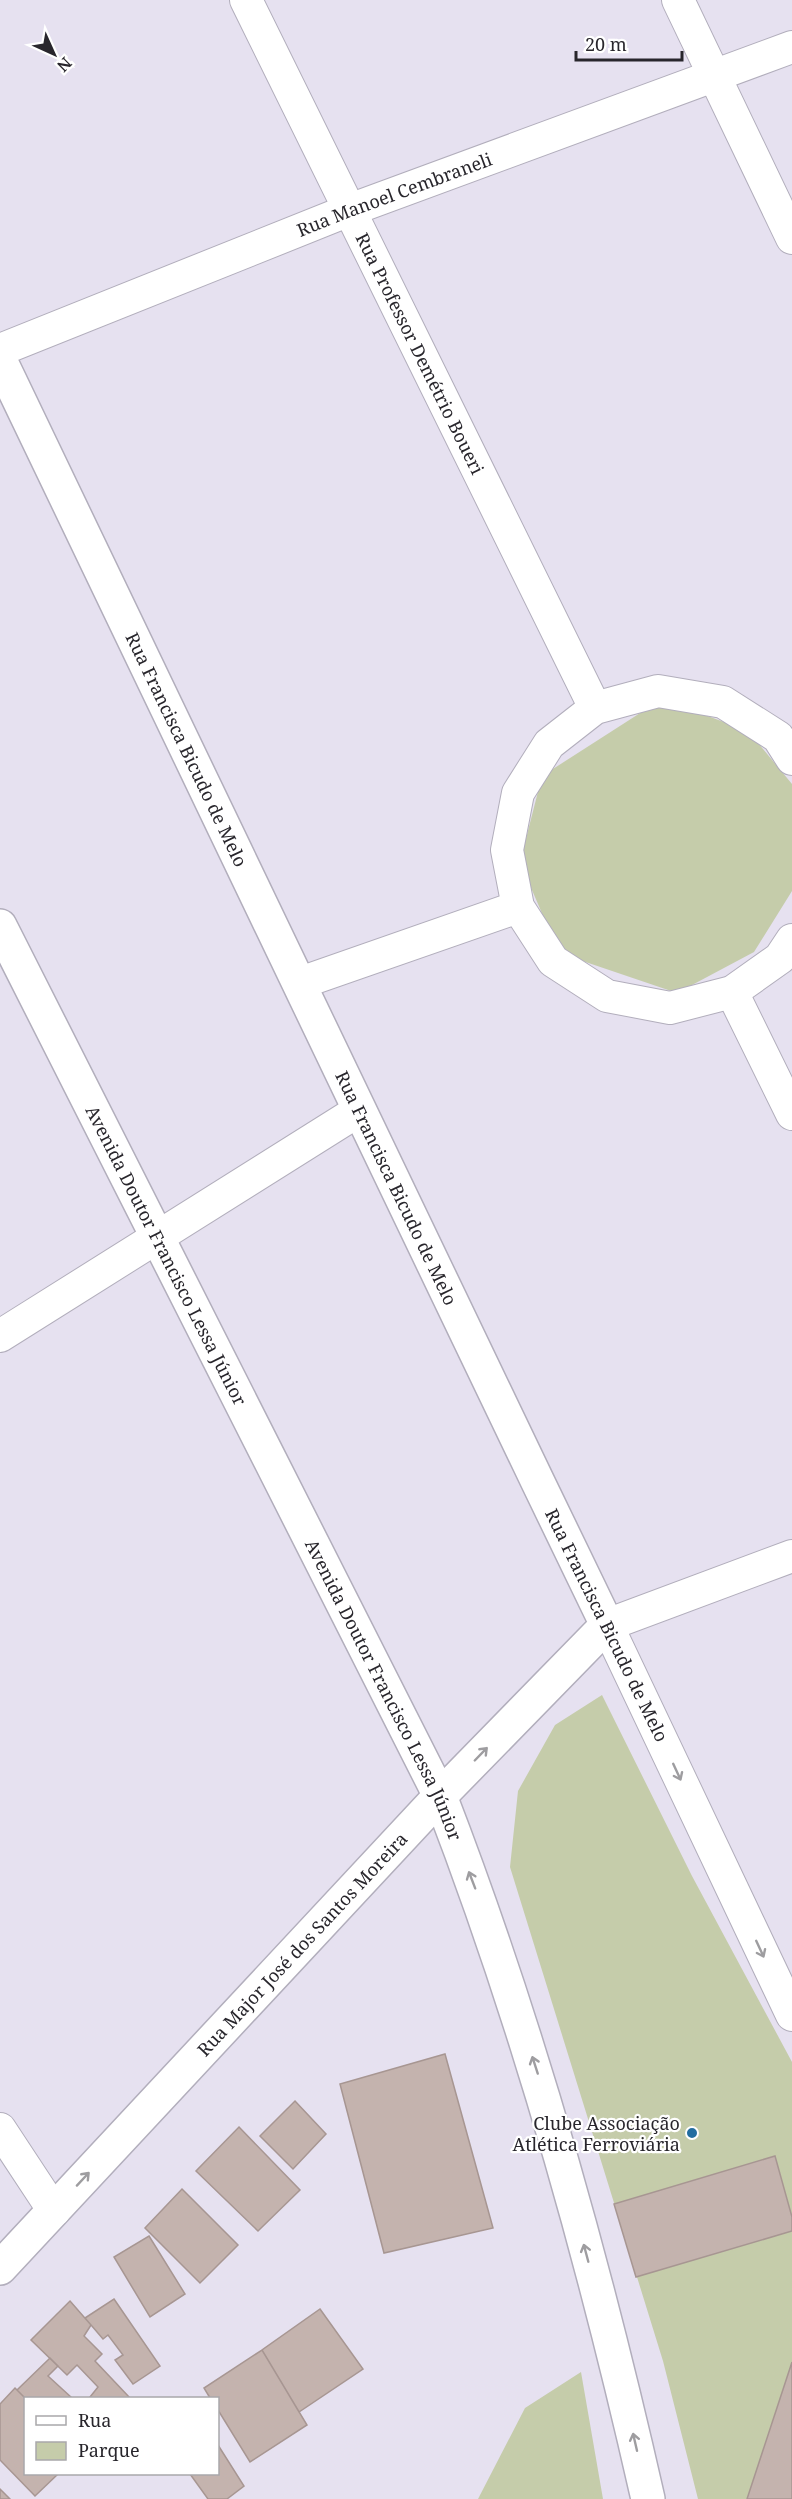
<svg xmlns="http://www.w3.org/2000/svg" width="792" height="2499" font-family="'Noto Serif',serif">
<rect width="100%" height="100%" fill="#e6e1f0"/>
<path fill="#c5ccaa" d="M662 699 748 731 792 784V891L754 952 677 993 559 953 520 862 542 776Z
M602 1695 692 1876 792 2062V2499H698L663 2361 510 1867 518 1791 555 1725Z
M581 2372 603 2499H478L525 2408Z"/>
<path fill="#c4b3ae" stroke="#a79692" stroke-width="1.5" d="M445 2054 493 2228 384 2253 340 2084Z
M295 2101 326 2134 293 2169 260 2136Z
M239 2127 300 2190 258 2231 196 2171Z
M775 2156 792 2217V2231L636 2277 614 2204Z
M182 2189 238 2245 200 2283 145 2228Z
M149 2236 185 2294 150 2317 114 2257Z
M114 2299 160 2366 133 2384 115 2360 123 2355 108 2335 103 2339 85 2318Z
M70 2301 91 2325 84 2336 102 2354 95 2361 130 2398H92L90 2397 98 2387 77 2365 67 2375 31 2340Z
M320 2309 363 2369 299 2412 262 2350Z
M262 2350 307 2425 250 2462 218 2410V2398H210L204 2388Z
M50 2358 58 2366 48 2376 72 2398 26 2399 17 2390Z
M792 2362V2499H747Z
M15 2388 26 2399V2474H58L35 2496 0 2460V2404Z
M218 2445 244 2486 227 2499H208L190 2474H218Z
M0 2489 10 2499H0Z"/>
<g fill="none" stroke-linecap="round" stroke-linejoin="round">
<g stroke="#b2aebc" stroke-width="34">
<g id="street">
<path id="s1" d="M246 0 595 708"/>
<path d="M678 0 792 238"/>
<path id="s2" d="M0 350 347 211 792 47"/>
<path d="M792 759 778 737 723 702 658 691 595 708 549 744 518 793 507 850 518 907 553 961 607 996 670 1008 732 992 780 958 792 940"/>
<path d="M300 983 518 907"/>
<path d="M732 992 792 1114"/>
<path d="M0 1336 358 1111"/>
<path d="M792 1556 607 1625 792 2015"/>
<path d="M0 2129 54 2211"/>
</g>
</g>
<g stroke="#b2aebc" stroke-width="36">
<g id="secondary">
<path id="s3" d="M0 360C203 781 403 1204 607 1625L440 1796 0 2268"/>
<path id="s4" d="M0 926 440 1796C528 2024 594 2260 648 2499"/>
</g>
</g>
<use href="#street" stroke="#fff" stroke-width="32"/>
<use href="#secondary" stroke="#fff" stroke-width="33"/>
</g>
<defs><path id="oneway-shaft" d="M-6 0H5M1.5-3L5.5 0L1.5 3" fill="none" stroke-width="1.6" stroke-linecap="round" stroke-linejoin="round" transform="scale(1.5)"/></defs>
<g stroke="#9e9da0">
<use href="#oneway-shaft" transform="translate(481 1754) rotate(-46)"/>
<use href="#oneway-shaft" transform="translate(677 1772) rotate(65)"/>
<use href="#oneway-shaft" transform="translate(472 1880) rotate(-111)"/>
<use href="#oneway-shaft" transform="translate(760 1949) rotate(65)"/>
<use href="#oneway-shaft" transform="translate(535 2065) rotate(-108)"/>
<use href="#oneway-shaft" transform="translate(83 2179) rotate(-47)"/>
<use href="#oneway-shaft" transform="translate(586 2253) rotate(-105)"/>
<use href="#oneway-shaft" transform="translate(635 2442) rotate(-103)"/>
</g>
<circle fill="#236da0" stroke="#fff" stroke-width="2" cx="692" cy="2133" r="6"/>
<g text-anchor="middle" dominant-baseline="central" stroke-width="4.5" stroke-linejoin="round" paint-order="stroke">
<g font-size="18" fill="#28262c" stroke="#fff">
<text stroke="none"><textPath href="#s2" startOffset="424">Rua Manoel Cembraneli</textPath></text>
<text stroke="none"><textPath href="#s1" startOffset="394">Rua Professor Demétrio Boueri</textPath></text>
<text stroke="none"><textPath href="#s3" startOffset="432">Rua Francisca Bicudo de Melo</textPath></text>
<text stroke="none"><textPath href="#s3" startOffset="918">Rua Francisca Bicudo de Melo</textPath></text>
<text stroke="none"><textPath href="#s4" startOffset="369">Avenida Doutor Francisco Lessa Júnior</textPath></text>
<text transform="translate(607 1625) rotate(64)">Rua Francisca Bicudo de Melo</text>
<text stroke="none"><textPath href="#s4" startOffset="855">Avenida Doutor Francisco Lessa Júnior</textPath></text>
<text transform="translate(302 1944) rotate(-47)">Rua Major José dos Santos Moreira</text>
</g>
<g font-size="18" fill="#28262c" stroke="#fff" text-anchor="end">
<text x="680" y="2123">Clube Associação<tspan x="680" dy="21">Atlética Ferroviária</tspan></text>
</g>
</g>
<rect x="24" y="2397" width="195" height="78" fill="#ffffff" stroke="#a9a8ab" stroke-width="1.5"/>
<rect x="36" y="2416" width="30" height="9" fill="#ffffff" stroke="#a9a8ab" stroke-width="1.5"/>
<text x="78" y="2427" font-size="18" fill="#28262c">Rua</text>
<rect x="36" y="2442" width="30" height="18" fill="#c5ccaa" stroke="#a9a8ab" stroke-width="1.5"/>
<text x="78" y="2457" font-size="18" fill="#28262c">Parque</text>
<g transform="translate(54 54) rotate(135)" stroke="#ffffff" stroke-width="4.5" paint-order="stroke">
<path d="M0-4.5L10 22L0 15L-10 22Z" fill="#28262c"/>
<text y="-9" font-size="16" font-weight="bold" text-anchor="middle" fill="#28262c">N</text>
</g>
<path d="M576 51v9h106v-9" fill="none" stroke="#28262c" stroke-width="3"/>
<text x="585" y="51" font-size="18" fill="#28262c" stroke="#ffffff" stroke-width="4.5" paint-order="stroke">20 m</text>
</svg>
